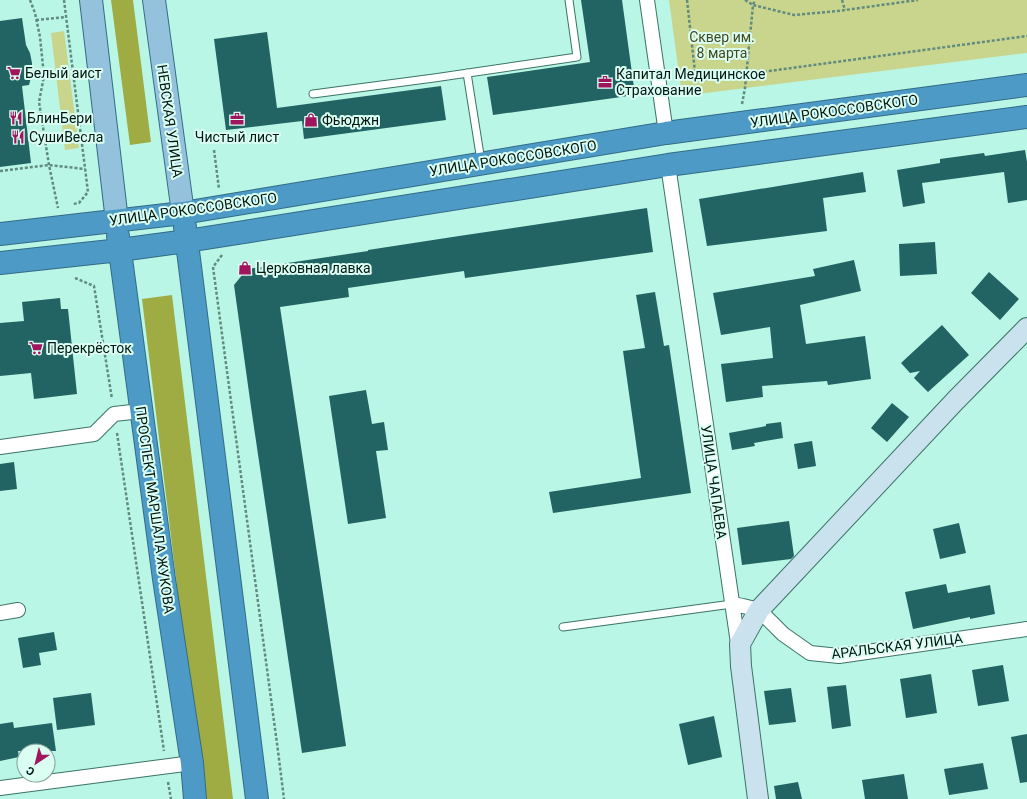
<svg xmlns="http://www.w3.org/2000/svg" width="1027" height="799" font-family="Roboto,sans-serif">
<rect width="100%" height="100%" fill="#baf6e5"/>
<path fill="#c9d58c" d="M669 0H1027V53L682 96Z
M64 31 79 148 65 150 51 33Z"/>
<path fill="#9fac43" d="M111 0H133L151 142 130 145Z
M172 295 233 799H203L142 299Z"/>
<path fill="#226363" d="M581 0H622L635 95 493 115 487 77 590 62Z
M22 18 26 45 30 53 32 63V73L29 85 22 86 31 163 0 167V21Z
M267 32 277 108 441 86 446 120 304 139 302 121 226 130 214 39Z
M1025 150 1027 162V200L1008 203 1004 172 922 183 925 203 903 207 897 170 940 163V159L984 153 985 156Z
M863 172 866 192 823 198 827 231 707 246 699 199Z
M647 208 653 252 465 278 464 271 348 288 349 297 280 307 346 746 302 753 251 407 234 285 247 269 368 251V250L459 236Z
M935 242 937 274 900 276 899 244Z
M854 260 861 291 800 305 806 344 865 336 871 379 828 385 827 381 762 386 763 397 726 402 721 364 773 358 770 327 721 335 713 293 815 276 813 269Z
M989 272 1019 299 1000 320 971 293Z
M655 292 664 346 669 345 691 493 553 513 549 492 641 478 623 351 645 348 636 295Z
M60 298 61 309H68L77 394 34 399 31 373 0 376V323L24 321 22 302Z
M942 325 969 355 928 392 914 378 920 371 910 373 901 363Z
M366 390 372 424 384 422 388 450 376 451 386 518 348 524 329 396Z
M892 403 909 417 887 442 871 428Z
M781 422 783 438 754 443 755 446 732 450 729 433 766 426V424Z
M812 441 816 466 798 469 794 444Z
M14 462 17 489 0 491V464Z
M789 521 794 556 791 559 742 565 737 528Z
M959 523 966 553 940 559 933 529Z
M946 584 948 593 990 585 995 614 970 619V617L913 629 905 592Z
M54 632 57 650 39 653 41 665 23 668 18 638Z
M1003 665 1009 701 978 706 972 670Z
M931 674 937 713 906 718 900 679Z
M846 685 851 726 832 729 827 687Z
M791 688 796 722 769 725 764 691Z
M91 693 95 725 57 730 53 698Z
M714 716 722 757 688 765 679 724Z
M13 722 14 728 52 723 56 751H18L19 757 0 761V724Z
M1027 734V782L1020 783 1011 737Z
M983 763 988 789 949 795 944 769Z
M904 774 908 799H865L862 780Z
M798 782 802 799H776L774 786Z"/>
<g fill="none" stroke-linecap="round" stroke-linejoin="round">
<g stroke="#3b7466" stroke-width="9">
<path id="lane" d="M467 73 481 161
M313 94 434 78 577 57 569 0
M563 627 732 604"/>
</g>
<g stroke="#3b7466" stroke-width="16">
<path id="street" d="M647 0 666 133
M668 165 739 650
M0 447 94 434 114 414 141 411
M732 604 743 606 759 610 783 634 810 653 839 656 1027 629
M0 613 18 610
M0 788 192 763"/>
</g>
<g stroke="#3b7466" stroke-width="22">
<path id="secondary" d="M758 799 741 666 740 644 759 610 956 400 1027 328"/>
</g>
<g stroke="#326c87" stroke-width="24">
<path id="primary" d="M91 0 117 221
M154 0 183 213"/>
</g>
<g stroke="#326c87" stroke-width="24">
<path id="highway" d="M185 227 257 799
M0 234 183 213 666 133 1027 85
M118 236 164 579 192 763 195 799
M0 263 120 250 187 241 668 165 1027 117"/>
</g>
<path stroke="#618b7f" stroke-width="2.5" stroke-dasharray="3 2" stroke-linecap="butt" d="M30 0 35 13 40 37 44 76 39 102 49 165 58 208
M64 0 88 192 79 203 73 204
M687 0 696 81 1027 36
M745 0 753 5 755 0
M842 0 845 10
M36 20 66 17
M742 104 745 88 753 5 794 15 838 11 918 0
M214 150 219 189
M0 171 49 165 85 169
M222 255 213 267 278 751 284 799
M75 278 94 286 112 399
M117 433 164 751
M168 782 171 799"/>
<use href="#lane" stroke="#fff" stroke-width="7"/>
<use href="#street" stroke="#fff" stroke-width="14"/>
<use href="#secondary" stroke="#cae1ee" stroke-width="20"/>
<use href="#primary" stroke="#94c2dd" stroke-width="22"/>
<use href="#highway" stroke="#4d9ac6" stroke-width="22"/>
</g>
<defs>
<g id="supermarket-bare" transform="scale(1.08)"><path d="M-6-5.5h2.5l.6 2H6L4.5 2H-2.5L-4.4-4H-6ZM-1.5 3.2a1.3 1.3 0 1 0 .1 0ZM3 3.2a1.3 1.3 0 1 0 .1 0Z" fill="#a1155f" stroke="#dbfef3" stroke-width="2.5" paint-order="stroke"/></g>
<g id="office-bare" transform="scale(1.08)"><path d="M-6-3h4V-5.5h4V-3h4V5H-6ZM-1-4.5V-3h2v-1.5ZM-6 0V1H6V0Z" fill="#a1155f" stroke="#dbfef3" stroke-width="2.5" paint-order="stroke"/></g>
<g id="restaurant-bare" transform="scale(1.08)"><path d="M-5-6h1v4h1v-4h1v4h1v-4h1v5L-1.5 .5V6h-2V.5L-5-1ZM5-6V6H3V1.5H1.5Q1.5-4 5-6Z" fill="#a1155f" stroke="#dbfef3" stroke-width="2.5" paint-order="stroke"/></g>
<g id="shop-bare" transform="scale(1.08)"><path d="M-5-2.5h2.3a2.7 3.5 0 0 1 5.4 0H5L5.5 6h-11ZM-1.5-2.5h3a1.5 2.3 0 0 0-3 0Z" fill="#a1155f" stroke="#dbfef3" stroke-width="2.5" paint-order="stroke"/></g>
</defs>
<g fill-rule="evenodd">
<use href="#supermarket-bare" x="14" y="73"/>
<use href="#office-bare" x="605" y="82"/>
<use href="#restaurant-bare" x="16" y="118"/>
<use href="#office-bare" x="237" y="119"/>
<use href="#shop-bare" x="311" y="120"/>
<use href="#restaurant-bare" x="18" y="137"/>
<use href="#shop-bare" x="245" y="268"/>
<use href="#supermarket-bare" x="36" y="348"/>
</g>
<g text-anchor="middle" dominant-baseline="central" stroke-width="4" stroke-linejoin="round" paint-order="stroke">
<g font-size="14" fill="#43491e" stroke="#dbfef3">
<text x="722" y="37">Сквер им.<tspan x="722" dy="16">8 марта</tspan></text>
</g>
<g font-size="14" fill="#011611" stroke="#dbfef3" text-anchor="start">
<text x="25" y="73">Белый аист</text>
<text x="616" y="74">Капитал Медицинское<tspan x="616" dy="16">Страхование</tspan></text>
<text x="27" y="118">БлинБери</text>
<text x="322" y="120">Фьюджн</text>
<text x="29" y="137">СушиВесла</text>
<text x="237" y="137" text-anchor="middle">Чистый лист</text>
<text x="256" y="268">Церковная лавка</text>
<text x="47" y="348">Перекрёсток</text>
</g>
<g font-size="14" fill="#011611" stroke="#dbfef3">
<text transform="translate(834 111) rotate(-8)">УЛИЦА РОКОССОВСКОГО</text>
<text transform="translate(170 121) rotate(82)">НЕВСКАЯ УЛИЦА</text>
<text transform="translate(513 158) rotate(-9)">УЛИЦА РОКОССОВСКОГО</text>
<text transform="translate(193 209) rotate(-8)">УЛИЦА РОКОССОВСКОГО</text>
<text transform="translate(714 482) rotate(82)">УЛИЦА ЧАПАЕВА</text>
<text transform="translate(155 510) rotate(82)">ПРОСПЕКТ МАРШАЛА ЖУКОВА</text>
<text transform="translate(897 646) rotate(-7)">АРАЛЬСКАЯ УЛИЦА</text>
</g>
</g>
<g transform="translate(36 763) rotate(215)"><circle r="19" fill="#dbfef3" stroke="#84a199"/>
<path d="M0-3L7 15L0 10L-7 15Z" fill="#a1155f"/>
<text y="-6" font-size="11" font-weight="bold" text-anchor="middle" fill="#011611">С</text>
</g>
</svg>
